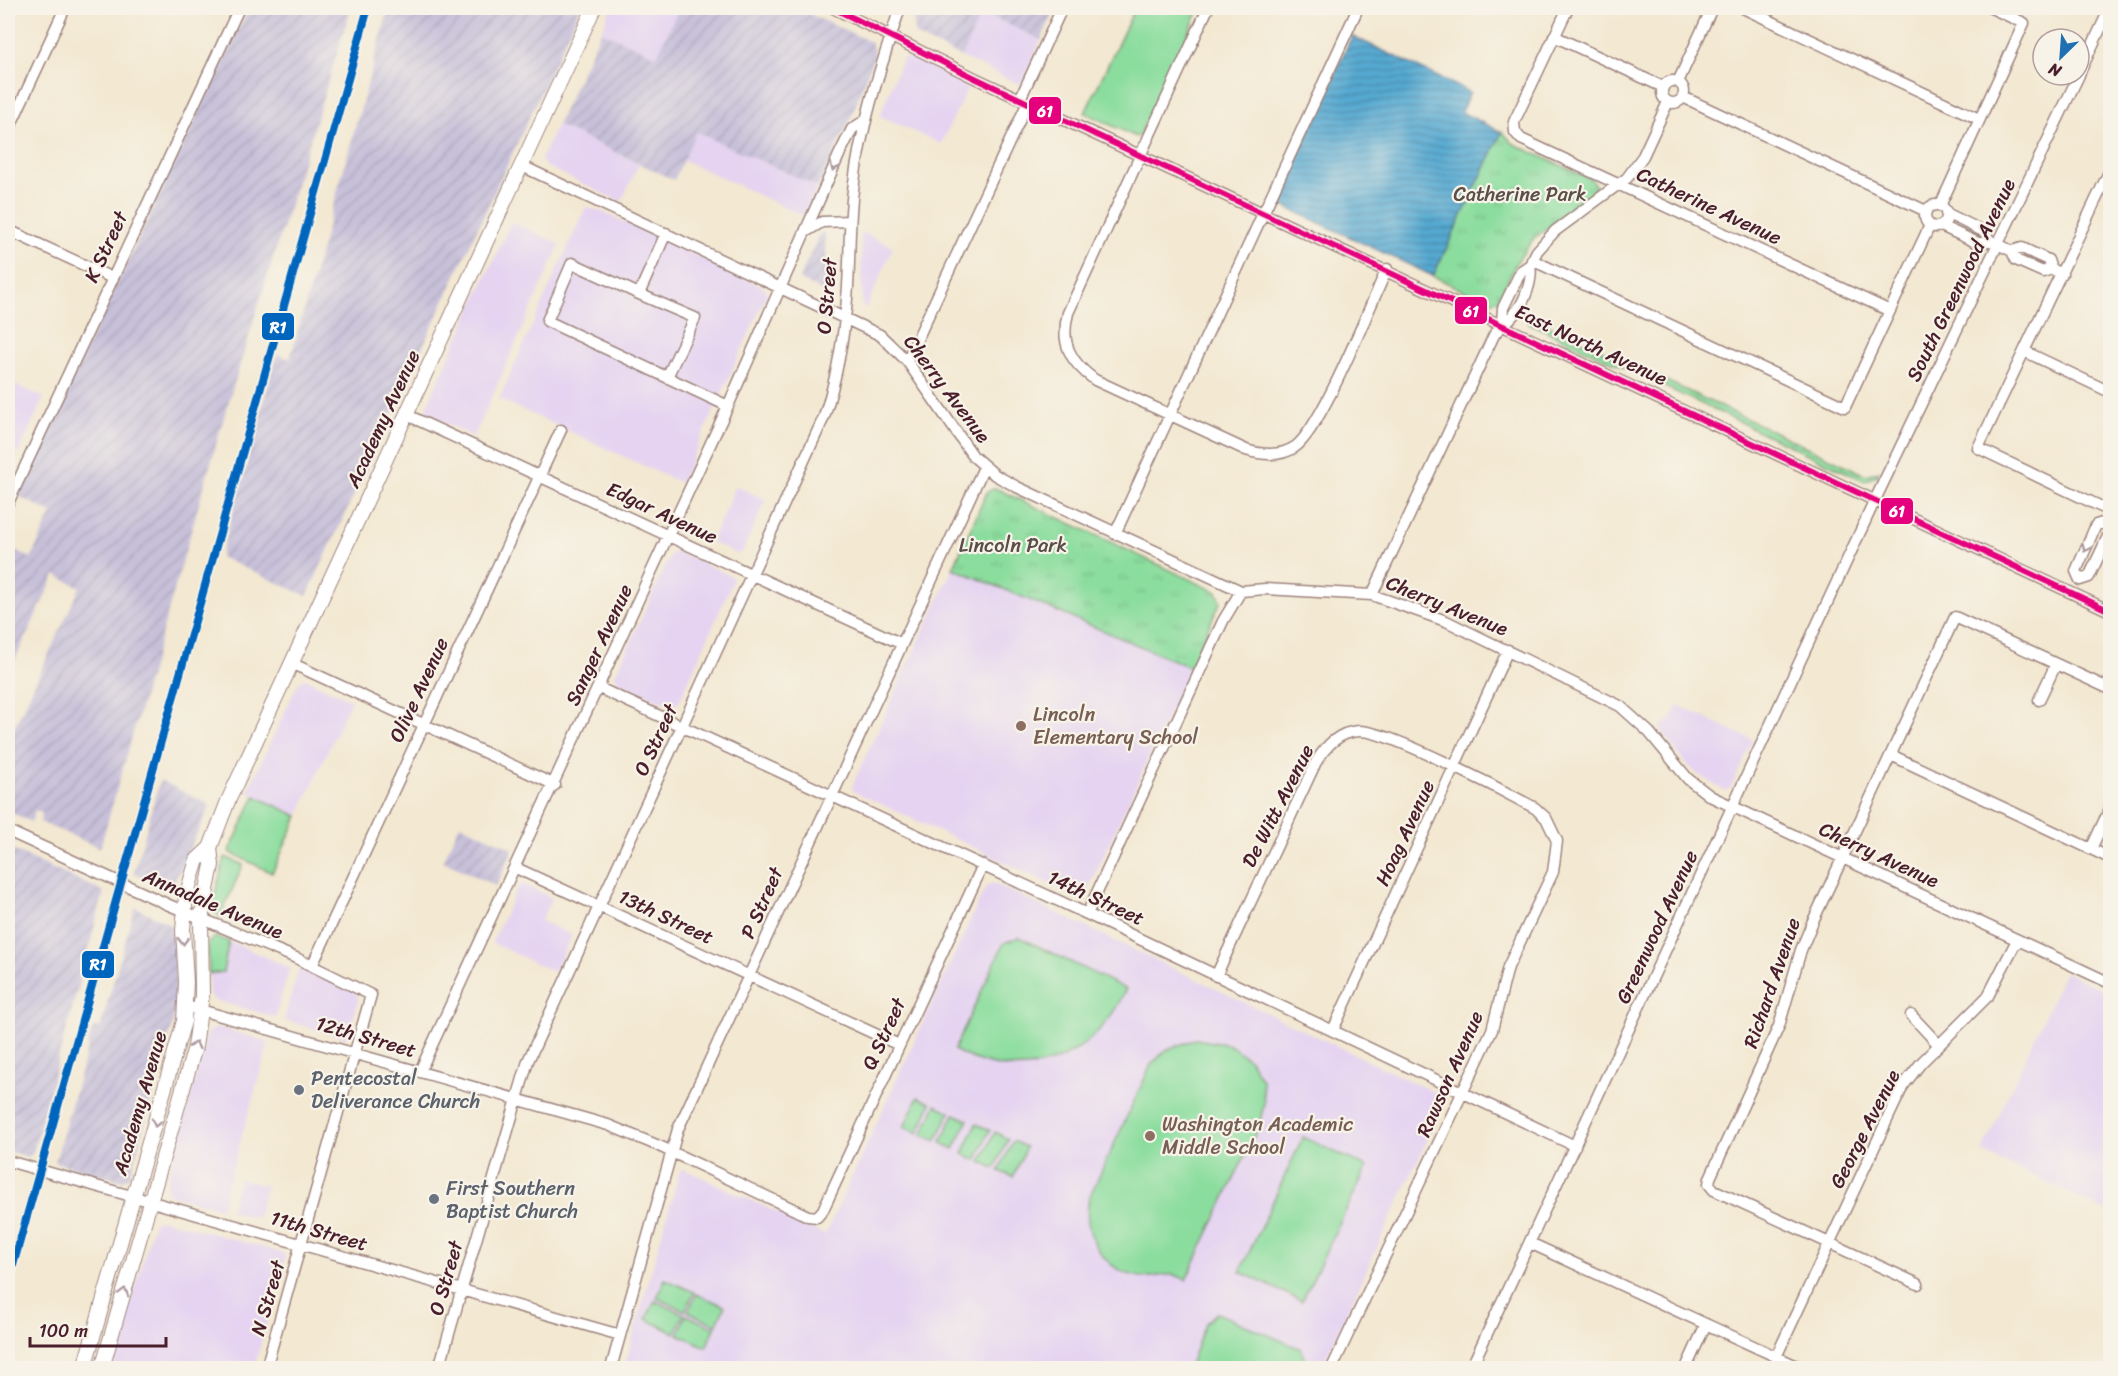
<svg xmlns="http://www.w3.org/2000/svg" width="2118" height="1376" font-family="Sriracha,sans-serif">
<defs>
<pattern id="industrial-furrows" width="10" height="10" patternUnits="userSpaceOnUse" patternTransform="scale(1.5)"><rect width="10" height="10" fill="#c7c0d9"/><path d="M-1 1l2-2M0 10L10 0M9 11l2-2" fill="none" stroke="#aca5ba"/></pattern>
<pattern id="park-tufts" width="24" height="20" patternUnits="userSpaceOnUse" patternTransform="scale(1.5)"><rect width="24" height="20" fill="#8bdd9e"/><path d="M3 7l-1-3M5 7V3M7 7l1-3M15 17l-1-3M17 17v-4M19 17l1-3" fill="none" stroke="#79bd88"/></pattern>
<pattern id="water-rules" width="6" height="5" patternUnits="userSpaceOnUse" patternTransform="scale(1.5)"><rect width="6" height="5" fill="#55a9d1"/><path d="M0 2.5h6" fill="none" stroke="#4889aa"/></pattern>
</defs>
<rect width="100%" height="100%" fill="#f7f3e8"/>
<filter id="ink" filterUnits="userSpaceOnUse"><feTurbulence type="fractalNoise" baseFrequency=".0167" numOctaves="2"/><feDisplacementMap in="SourceGraphic" scale="12" xChannelSelector="R" yChannelSelector="G"/><feConvolveMatrix kernelMatrix="1 2 1 2 8 2 1 2 1" color-interpolation-filters="sRGB"/></filter>
<filter id="wash" filterUnits="userSpaceOnUse"><feTurbulence type="fractalNoise" baseFrequency=".008" numOctaves="4" result="noise"/><feDisplacementMap in="SourceGraphic" scale="24" xChannelSelector="R" yChannelSelector="G"/><feGaussianBlur stdDeviation="1.35" result="paint"/><feColorMatrix in="noise" values="0 0 0 0 0 0 0 0 0 0 0 0 0 0 0 0 0 1.4 0 .05"/><feComposite in="paint" operator="in"/></filter>
<g filter="url(#wash)">
<rect width="100%" height="100%" fill="#f3e8d1"/>
<path fill="#e5d3f1" d="M611 8H679L657 57 601 31Z
M982 11 1041 40 1022 83 1019 84 961 57Z
M912 57 969 85 941 144 880 116 902 59Z
M557 125 639 164 621 202 545 166 541 159Z
M696 131 818 187 804 216 683 160Z
M586 207 603 212 764 287 767 294 681 483 499 399Z
M511 222 560 244 474 437 430 415 426 408Z
M861 232 893 247 867 307 862 306Z
M8 381 44 398 10 471 8 470Z
M736 486 766 500 742 552 737 554 711 542Z
M677 551 731 576 733 581 679 703 671 706 618 682 615 675 671 554Z
M953 568 1190 667 1085 897 1081 898 853 791 852 786Z
M306 679 351 700 298 816 247 792 299 682Z
M1678 705 1753 740 1731 788 1724 791 1696 773 1682 759 1659 727 1671 720Z
M993 883 1444 1097 1445 1102 1321 1368H624L680 1170 684 1169 825 1235 986 886Z
M523 884 552 898 541 921 572 935 554 972 492 943 517 888Z
M229 941 290 968 275 1017 214 1000 209 994V974L223 971Z
M299 968 356 993 359 998 348 1036 345 1038 284 1020Z
M2065 972 2110 993V1213L1982 1152Z
M217 1027 269 1042 221 1208 169 1194 166 1186 208 1033Z
M239 1179 266 1186 257 1218 230 1211Z
M161 1219 283 1253 285 1257 254 1368H112L154 1222Z"/>
<path fill="url(#industrial-furrows)" d="M253 8H351L226 410 100 848 40 822 42 813 35 810 31 822 8 811V741L80 587 55 575 8 675V548L31 558 52 513 16 495 244 18Z
M389 8H580L307 596 220 557 277 354 290 359Z
M679 8H796L871 42 875 54 850 120 818 187 696 132 674 180 557 125 601 31 657 56Z
M917 8H1055L1041 40 982 12 961 57 916 36 913 18Z
M820 233H824L825 237 827 264 828 287 823 292 799 279Z
M160 780 210 805 173 885 165 888 134 873Z
M460 824 513 849 496 886 443 861Z
M8 848 104 892 33 1152 28 1157 8 1151Z
M135 907 168 923 172 929 177 995 173 1023 130 1176 122 1181 55 1162 93 1027 100 1028Z"/>
<path fill="#8bdd9e" stroke="#6a7e64" stroke-width="1.5" d="M1135 8H1200L1139 136 1136 137 1085 113Z
M255 796 298 816 272 873 229 852Z
M225 857 243 865 220 917 211 908Z
M215 937 229 941 223 972 209 974 208 943Z
M1019 937 1126 989C1093 1061 1025 1088 954 1050L1004 943Z
M1196 1039 1230 1045 1250 1060 1262 1080 1264 1104 1259 1126 1186 1280C1165 1269 1162 1279 1142 1277 1102 1272 1082 1234 1089 1198L1151 1065 1166 1050Z
M918 1097 931 1103 918 1133 904 1127Z
M936 1105 950 1112 936 1141 922 1135Z
M954 1114 968 1120 954 1149 941 1143Z
M976 1124 990 1130 976 1160 963 1154Z
M995 1132 1008 1139 995 1168 981 1162Z
M1303 1137 1367 1167 1302 1301 1240 1272Z
M1013 1141 1026 1147 1013 1177 999 1171Z
M665 1279 694 1292 685 1311 657 1298Z
M696 1294 725 1306 716 1325 688 1312Z
M655 1301 684 1314 675 1333 646 1319Z
M1217 1313 1301 1349 1308 1364 1306 1368H1189L1205 1324Z
M686 1315 715 1328 706 1347 678 1334Z"/>
<path fill="url(#park-tufts)" stroke="#6a7e64" stroke-width="1.5" d="M1502 132 1514 144 1591 179 1597 188 1594 195 1534 238 1516 263 1499 299 1488 303 1433 276Z
M1524 314 1866 475 1879 471 1876 476 1865 481 1529 323Z
M995 488 1217 592 1221 601 1190 667 953 568 987 492Z"/>
<path fill="url(#water-rules)" stroke="#50647e" stroke-width="1.5" d="M1352 36 1470 92 1461 112 1502 132 1433 276 1283 206 1277 197Z"/>
</g>
<g filter="url(#ink)">
<g fill="none" stroke-linecap="round" stroke-linejoin="round">
<g stroke="#9e847e" stroke-width="13">
<path id="minor" d="M833 8 977 79 2110 611
M1208 8 1068 313C1060 343 1070 362 1095 380L1246 450C1262 455 1280 457 1295 447 1322 428 1370 305 1387 269
M1568 8 1514 122 1515 132 1521 139 1890 311
M1743 8 1979 119
M1554 36 1663 87
M2079 74 2110 8
M1662 92a11 11 0 1 1 22 0a11 11 0 1 1-22 0Z
M1678 82 1712 8
M1683 97 1926 211
M1020 99 1062 8
M8 131 65 8
M522 166 880 335 907 361 973 456 995 475 1017 487 1241 591 1265 589 1372 595 1446 621 1620 706 1649 732 1688 779 1710 796 2110 983
M2110 170 1978 448 2110 511
M1925 216a11 11 0 1 1 22 0a11 11 0 1 1-22 0Z
M1940 206 2024 23 1991 8
M1946 213 1985 232 1989 240 2012 251 2022 248 2048 260 2051 269 2062 274
M1941 226 1980 244 1989 240
M8 230 112 278
M807 231 822 222 850 221
M666 233 639 294 572 263 547 321 728 406
M2012 251 2016 260 2043 272 2051 269
M1532 260 1845 407 1930 225
M639 294 695 318 667 377
M1502 323 1503 308 1521 271 1530 265 1537 251 1555 231 1627 178 1643 156 1668 102
M2024 351 2110 392
M907 361 1028 102
M407 415 902 644
M8 503 239 8
M1115 534 1358 8
M2080 580 2089 577 2110 532 2106 522 2110 514
M2080 580 2076 571 2096 525 2106 522
M1372 595 1494 335C1500 326 1508 322 1514 314 1525 303 1533 279 1530 265
M291 663 555 785
M599 688 1087 914 1575 1146
M2039 700 2056 664
M1891 755 2110 858
M8 831 169 905 296 958 371 995 266 1368
M2091 849 2110 808
M516 868 899 1045
M1087 914 1223 621 1241 591
M312 966 561 430
M1216 976 1316 762C1326 746 1338 732 1359 731 1388 730 1504 791 1535 808L1546 818 1557 841 1553 872 1508 967 1492 1030 1332 1368
M186 1006 608 1125 659 1146 808 1216 817 1217 823 1210 983 865
M1911 1015 1939 1045
M1333 1030 1508 650
M420 1071 728 406 839 155 852 129 866 120
M8 1161 620 1335
M1530 1243 1801 1368
M1918 1284 1714 1190 1709 1184 1710 1178 1779 1026 1801 950 1813 921 1955 617 2110 689
M1776 1357 1903 1086 1921 1063 1988 996 2017 940
M439 1368 528 1061 824 417C838 374 845 331 848 286 850 254 849 222 853 190 860 128 881 66 900 8
M611 1368 678 1129 984 467
M1471 1368 1875 500 2079 75
M1686 1368 1706 1324"/>
</g>
<g stroke="#9e847e" stroke-width="16">
<path id="major" d="M84 1368 184 1021 186 982 183 930 186 896 197 860 210 848
M102 1368 195 1047 202 995 201 919 212 865 210 848 228 801 594 8"/>
</g>
<use href="#minor" stroke="#fff" stroke-width="10"/>
<use href="#major" stroke="#fff" stroke-width="14"/>
<g stroke="#f7f3e8" stroke-width="10">
<path id="bus-1" d="M833 8 977 79 2110 611"/>
</g>
<use href="#bus-1" stroke="#e5007d" stroke-width="6"/>
<g stroke="#f7f3e8" stroke-width="12">
<path id="rail-1" d="M8 1283 368 8"/>
</g>
<use href="#rail-1" stroke="#0065bd" stroke-width="8"/>
</g>
<defs><path id="oneway-chevron" d="M-2-3.5L2.5 0L-2 3.5" fill="none" stroke-width="1.6" stroke-linecap="round" stroke-linejoin="round" transform="scale(1.5)"/></defs>
<g stroke="#ae9aa0">
<use href="#oneway-chevron" transform="translate(834 167) rotate(115)"/>
<use href="#oneway-chevron" transform="translate(2086 548) rotate(115)"/>
<use href="#oneway-chevron" transform="translate(183 941) rotate(89)"/>
<use href="#oneway-chevron" transform="translate(195 1045) rotate(-77)"/>
<use href="#oneway-chevron" transform="translate(156 1123) rotate(106)"/>
<use href="#oneway-chevron" transform="translate(124 1292) rotate(-74)"/>
</g>
</g>
<g fill="#8d6e63" stroke="#f7f3e8" stroke-width="2">
<circle cx="1021" cy="726" r="6"/>
<circle cx="1150" cy="1136" r="6"/>
</g>
<g fill="#6b7280" stroke="#f7f3e8" stroke-width="2">
<circle cx="299" cy="1090" r="6"/>
<circle cx="434" cy="1199" r="6"/>
</g>
<g text-anchor="middle" dominant-baseline="central" stroke-width="4.5" stroke-linejoin="round" paint-order="stroke">
<g font-size="20" fill="#5a4e48" stroke="#f7f3e8">
<text x="1520" y="194">Catherine Park</text>
<text x="1013" y="545">Lincoln Park</text>
</g>
<g font-size="20" fill="#4a1f2b" stroke="#f7f3e8">
<text transform="translate(1709 206) rotate(25)">Catherine Avenue</text>
<text transform="translate(106 247) rotate(-65)">K Street</text>
<text transform="translate(1961 280) rotate(-64)">South Greenwood Avenue</text>
<text transform="translate(827 296) rotate(-85)">O Street</text>
<text transform="translate(1591 345) rotate(25)">East North Avenue</text>
<text transform="translate(947 389) rotate(53)">Cherry Avenue</text>
<text transform="translate(383 419) rotate(-65)">Academy Avenue</text>
<text transform="translate(662 513) rotate(25)">Edgar Avenue</text>
<text transform="translate(1447 606) rotate(22)">Cherry Avenue</text>
<text transform="translate(599 645) rotate(-65)">Sanger Avenue</text>
<text transform="translate(419 690) rotate(-65)">Olive Avenue</text>
<text transform="translate(656 740) rotate(-65)">O Street</text>
<text transform="translate(1278 806) rotate(-63)">De Witt Avenue</text>
<text transform="translate(1405 833) rotate(-65)">Hoag Avenue</text>
<text transform="translate(1879 855) rotate(25)">Cherry Avenue</text>
<text transform="translate(1096 898) rotate(25)">14th Street</text>
<text transform="translate(762 903) rotate(-66)">P Street</text>
<text transform="translate(213 904) rotate(23)">Annadale Avenue</text>
<text transform="translate(666 917) rotate(25)">13th Street</text>
<text transform="translate(1657 927) rotate(-65)">Greenwood Avenue</text>
<text transform="translate(1772 983) rotate(-71)">Richard Avenue</text>
<text transform="translate(884 1034) rotate(-65)">Q Street</text>
<text transform="translate(366 1037) rotate(16)">12th Street</text>
<text transform="translate(1450 1074) rotate(-66)">Rawson Avenue</text>
<text transform="translate(140 1103) rotate(-74)">Academy Avenue</text>
<text transform="translate(1865 1129) rotate(-63)">George Avenue</text>
<text transform="translate(319 1231) rotate(16)">11th Street</text>
<text transform="translate(446 1278) rotate(-74)">O Street</text>
<text transform="translate(268 1298) rotate(-74)">N Street</text>
</g>
<g font-size="20" fill="#785e54" stroke="#f7f3e8" text-anchor="start">
<text x="1033" y="714">Lincoln<tspan x="1033" dy="23">Elementary School</tspan></text>
<text x="1162" y="1124">Washington Academic<tspan x="1162" dy="23">Middle School</tspan></text>
</g>
<g font-size="20" fill="#5b616d" stroke="#f7f3e8" text-anchor="start">
<text x="311" y="1078">Pentecostal<tspan x="311" dy="23">Deliverance Church</tspan></text>
<text x="446" y="1188">First Southern<tspan x="446" dy="23">Baptist Church</tspan></text>
</g>
</g>
<g stroke="#f7f3e8" stroke-width="2">
<rect x="1028" y="96" width="34" height="29" rx="6" fill="#e5007d"/>
<rect x="1454" y="296" width="34" height="29" rx="6" fill="#e5007d"/>
<rect x="261" y="312" width="34" height="29" rx="6" fill="#0065bd"/>
<rect x="1880" y="497" width="34" height="28" rx="6" fill="#e5007d"/>
<rect x="81" y="950" width="34" height="29" rx="6" fill="#0065bd"/>
</g>
<g font-size="16" text-anchor="middle" font-weight="bold" fill="#fff">
<text x="1045" y="117">61</text>
<text x="1471" y="317">61</text>
<text x="278" y="333">R1</text>
<text x="1897" y="517">61</text>
<text x="98" y="970">R1</text>
</g>
<rect width="2118" height="1376" fill="none" stroke="#f7f3e8" stroke-width="30"/>
<g transform="translate(2061 57) rotate(205)"><circle r="28" fill="#f7f3e8" stroke="#b29e9c" stroke-width="1.5"/>
<path d="M0-4.5L10 22L0 15L-10 22Z" fill="#1f6fb2"/>
<text y="-9" font-size="16" font-weight="bold" text-anchor="middle" fill="#4a1f2b">N</text>
</g>
<path d="M30 1337v9h136v-9" fill="none" stroke="#4a1f2b" stroke-width="3"/>
<text x="39" y="1337" font-size="18" fill="#4a1f2b" stroke="#f7f3e8" stroke-width="4.5" paint-order="stroke">100 m</text>
</svg>
